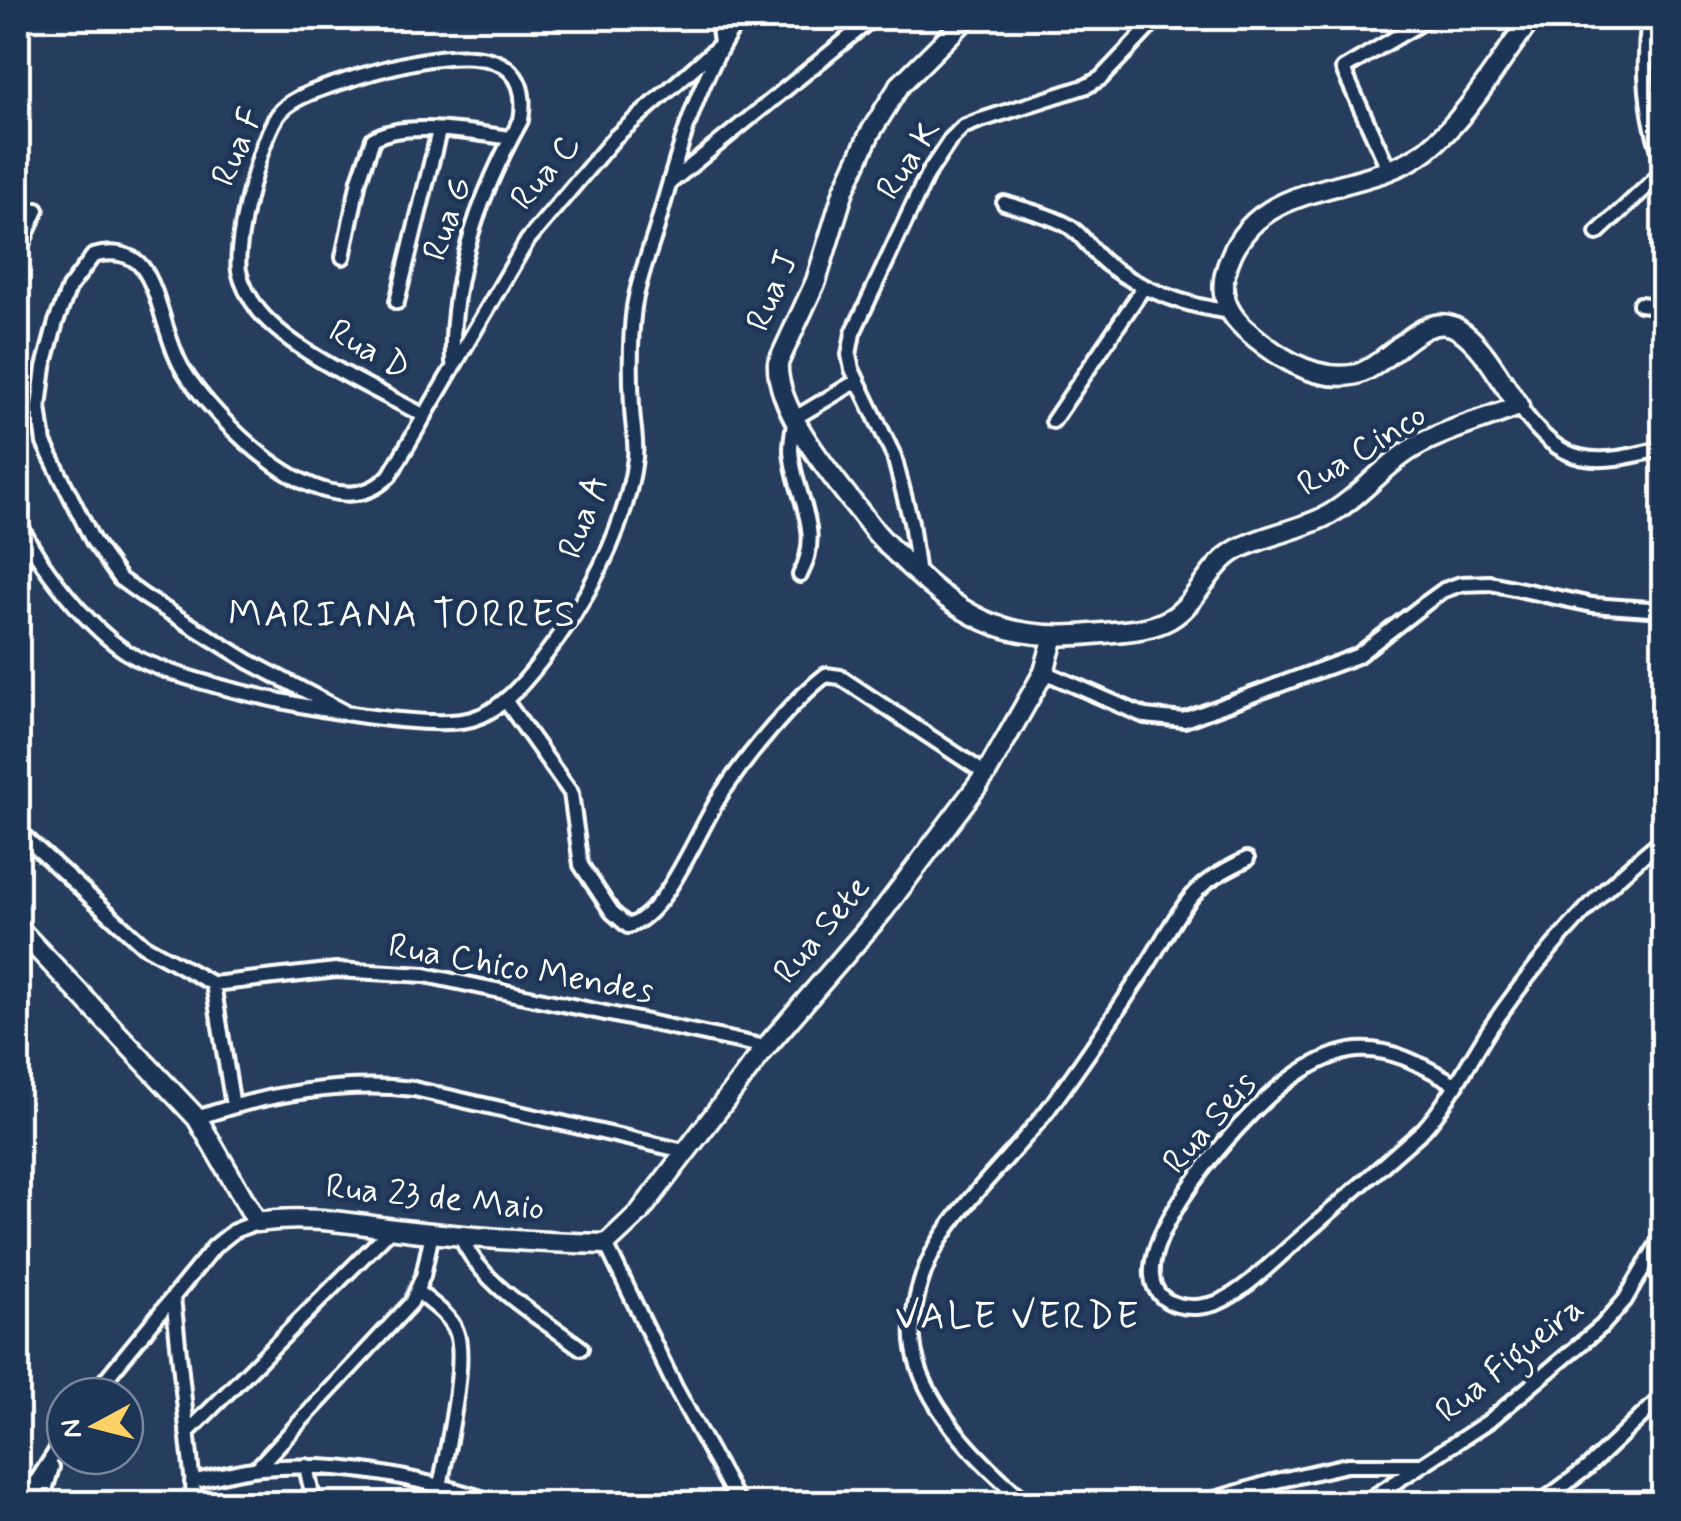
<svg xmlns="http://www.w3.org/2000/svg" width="1681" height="1521" font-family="Mynerve,sans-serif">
<rect width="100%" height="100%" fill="#263d5e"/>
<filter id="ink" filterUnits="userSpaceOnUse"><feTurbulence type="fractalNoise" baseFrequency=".01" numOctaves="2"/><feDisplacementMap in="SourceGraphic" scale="20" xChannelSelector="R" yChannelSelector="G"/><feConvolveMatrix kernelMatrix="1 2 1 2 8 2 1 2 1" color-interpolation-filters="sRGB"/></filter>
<g filter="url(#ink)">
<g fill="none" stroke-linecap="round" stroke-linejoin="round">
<g stroke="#fff" stroke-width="20">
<path id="street" d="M718 18 721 44
M1649 18C1642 68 1646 117 1664 165
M1389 170 1343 69 1429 18
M671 182 873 18
M1004 203C1023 209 1045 214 1063 223 1083 232 1091 253 1108 265 1144 291 1187 306 1231 312
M1597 233 1664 171
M18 253 37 210
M343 257 359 180 373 139C403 120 476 133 511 138
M397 302 439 131
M1640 304 1664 307
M1519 406C1563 469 1594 466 1664 448
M425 416C377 390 293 353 259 311 250 299 242 285 239 271 234 242 261 132 281 111 298 93 334 85 357 77 408 61 538 24 521 120 479 195 450 276 453 363
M1053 421 1144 287
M18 519C36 563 91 632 133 656 187 687 414 735 472 719 500 711 523 684 540 662 585 605 626 531 635 458 637 441 632 423 632 406 630 373 630 339 634 307 638 281 649 253 657 227 677 157 697 77 740 18
M800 575C825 528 794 498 791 450 791 439 793 429 795 418L857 381
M918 575 911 522 894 456 852 369 849 355 853 333 927 175 951 139 963 127 978 121 1087 86 1101 78 1158 18
M1044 672 1145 716 1184 720 1357 656 1426 603 1444 590 1461 584 1490 583 1592 605 1664 610
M505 700 571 793 581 865 612 912 628 926C668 915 700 824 724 790 748 755 792 701 826 675L840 677 986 774
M343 711 248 661 145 597 120 579 93 541 44 443 39 407 44 367 56 322 69 288 93 256C110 251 130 252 142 267 160 290 165 339 182 368 212 418 330 540 390 475L527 241 615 137 721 44
M18 831 143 945 213 984 336 970 425 975 766 1047
M213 984 233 1106
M1457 1085C1426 1067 1388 1044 1350 1051 1328 1055 1307 1067 1289 1080 1247 1109 1147 1223 1152 1276 1155 1309 1195 1312 1219 1302 1244 1291 1270 1264 1291 1246 1335 1207 1379 1169 1423 1130 1451 1099 1468 1062 1491 1027 1539 957 1598 891 1664 838
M197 1118C265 1094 342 1081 414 1089L684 1151
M460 1236C483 1287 537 1315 581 1348
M606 1244 676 1389 739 1504
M418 1292C431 1303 450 1315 456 1331 468 1359 446 1453 440 1487
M173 1297 195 1504
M92 1396 214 1247 234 1231 257 1222
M187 1433 392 1228
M306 1466 314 1504
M257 1468 411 1303 423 1276 432 1233
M192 1482C215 1477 238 1470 261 1468 343 1461 422 1478 500 1504
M22 1504 65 1437
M41 1504 52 1467
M1029 1504C983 1466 918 1403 913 1340 911 1309 921 1272 937 1245 963 1200 1014 1154 1047 1111 1082 1064 1114 1016 1146 967 1163 941 1179 907 1202 886 1214 875 1232 867 1247 859
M1198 1504 1272 1482 1347 1465H1420
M1362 1504 1489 1421 1602 1326 1625 1300 1664 1233
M1539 1504 1587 1468 1664 1395"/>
</g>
<g stroke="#fff" stroke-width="25">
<path id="secondary" d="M967 18 900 85 870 133 844 190 816 281 778 363C775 413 840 485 870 525 880 539 894 551 906 563 968 625 1016 643 1103 633 1124 631 1151 630 1170 619 1198 603 1209 564 1238 549 1267 534 1302 530 1330 514 1363 495 1386 462 1420 444 1450 428 1486 419 1519 406 1501 382 1484 345 1458 329 1422 307 1387 370 1352 375 1311 381 1273 354 1244 328 1228 313 1220 295 1225 274 1250 173 1363 200 1428 149 1469 116 1500 59 1532 18
M18 928 197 1118 257 1222C311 1214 358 1225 412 1231 477 1238 540 1243 606 1244L639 1213 766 1047 883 911 986 774 1044 672 1054 636"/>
</g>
<use href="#street" stroke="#1d3557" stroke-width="12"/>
<use href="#secondary" stroke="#1d3557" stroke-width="18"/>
</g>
</g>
<g text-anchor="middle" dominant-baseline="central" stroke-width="9" stroke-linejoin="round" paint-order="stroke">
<g font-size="35" fill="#fff" stroke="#1d3557">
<text transform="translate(238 147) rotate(-67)">Rua F</text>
<text transform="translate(909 160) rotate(-57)">Rua K</text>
<text transform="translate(546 172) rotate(-50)">Rua C</text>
<text transform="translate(448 219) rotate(-71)">Rua G</text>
<text transform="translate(773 291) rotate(-67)">Rua J</text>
<text transform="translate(369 350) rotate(30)">Rua D</text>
<text transform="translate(1362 450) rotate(-32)">Rua Cinco</text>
<text transform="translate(584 517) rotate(-70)">Rua A</text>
<text transform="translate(822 930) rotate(-50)">Rua Sete</text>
<text transform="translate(521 969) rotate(10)">Rua Chico Mendes</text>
<text transform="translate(1210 1123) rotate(-49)">Rua Seis</text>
<text transform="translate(435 1198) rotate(6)">Rua 23 de Maio</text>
<text transform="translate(1510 1360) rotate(-39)">Rua Figueira</text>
</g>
<g font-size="38" letter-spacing="2.5" fill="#fff" stroke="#1d3557">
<text x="403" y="615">MARIANA TORRES</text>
<text x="1018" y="1317">VALE VERDE</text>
</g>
</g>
<rect width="1681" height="1521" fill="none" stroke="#1d3557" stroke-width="60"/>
<rect x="30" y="30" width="1621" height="1461" fill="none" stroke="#fff" stroke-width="4" filter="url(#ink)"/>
<g transform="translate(95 1426) rotate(263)"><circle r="48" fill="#1d3557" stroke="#77869a" stroke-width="2.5"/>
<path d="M0-8L18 38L0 25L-18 38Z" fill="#ffd166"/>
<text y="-15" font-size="28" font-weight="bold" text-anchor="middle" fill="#ffffff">N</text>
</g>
</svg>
